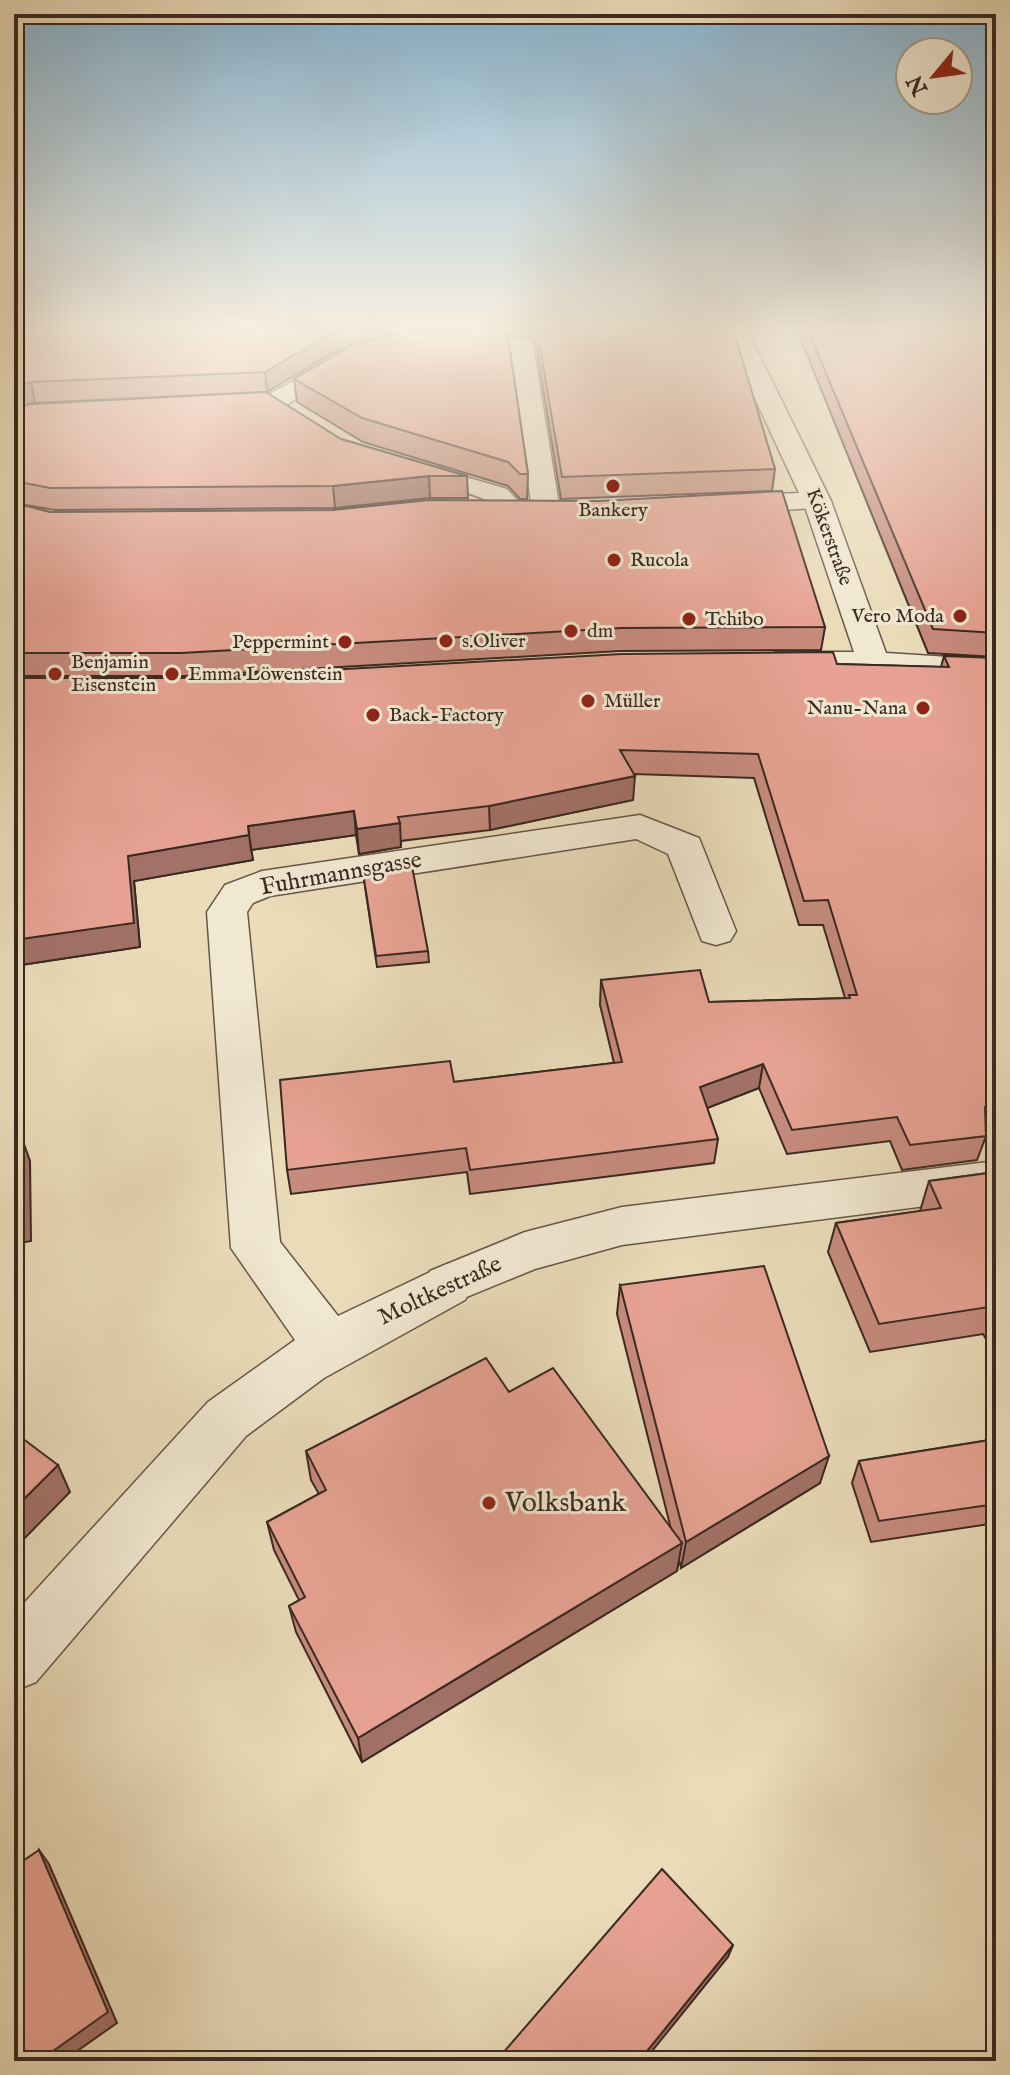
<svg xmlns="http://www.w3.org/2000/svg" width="1010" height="2075" font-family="'IM FELL English',serif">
<rect width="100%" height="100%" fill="#eadbb9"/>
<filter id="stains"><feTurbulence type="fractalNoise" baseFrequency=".0025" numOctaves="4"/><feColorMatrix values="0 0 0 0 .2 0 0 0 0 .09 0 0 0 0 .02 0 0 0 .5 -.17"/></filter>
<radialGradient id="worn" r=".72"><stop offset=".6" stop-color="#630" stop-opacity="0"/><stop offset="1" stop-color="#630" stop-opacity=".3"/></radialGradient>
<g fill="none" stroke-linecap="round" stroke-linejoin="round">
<g stroke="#665648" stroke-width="3">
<path id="pedestrian" d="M454 333 521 338 529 340 533 345 560 510 556 516 546 518 536 516 532 510 510 351 446 345 442 340 446 335Z
M346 352 354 354 358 359 354 364 283 407 220 412 211 410 208 405 211 400 268 395Z
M414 462 507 489 525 509 521 515C503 519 501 511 489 502 474 492 424 482 405 476L401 470 405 464Z
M817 493 827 495 831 501 886 653 996 660V680L767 669 762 662 767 655 778 652H854L803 501 807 495Z
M996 1161V1197L622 1245 535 1269 447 1305 430 1299 423 1285 430 1271 525 1232 622 1207Z"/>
</g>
<g stroke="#665648" stroke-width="3">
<path id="minor" d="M723 330H747L831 501 827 507 727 514 717 511 713 505 717 499 727 496 799 493Z
M640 815 699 838 736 931 730 941 716 945 702 941 668 854 636 839 270 896 253 903 247 912 280 1242 338 1316 447 1264 465 1270 473 1285 465 1300 324 1378 246 1436 36 1682 14 1691V1614L208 1402 295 1340 231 1248 207 912 225 885 262 871Z"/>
</g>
<use href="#pedestrian" fill="#f1e8d2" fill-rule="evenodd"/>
<use href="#minor" fill="#f1e8d2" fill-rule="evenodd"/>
</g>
<path fill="#c78b7e" stroke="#3a2922" stroke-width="2" d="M14 330 383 337 394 334 400 330H731L775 469 772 491 561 499 536 345 531 338 508 336 528 474 527 499H520L508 486 363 442 297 402 294 379 343 350 334 352 267 392 35 403 26 405 341 439 467 476 468 498H430L335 508 55 510 14 503Z
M797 330H996V657L928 653Z
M14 503 50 512 825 627 821 650 620 651 185 676H14Z
M944 656 996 658V1128L986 1130V1136L977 1160 902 1170 890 1141 787 1154 759 1088 707 1108 718 1139 714 1163 470 1194 467 1172 291 1194 287 1170 454 1082 614 1063 600 1005 601 980 709 1002 845 998 823 925H799L754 778 634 774 633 800 490 830 401 841V847L359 854 356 835 251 850 253 860 134 881 140 947 14 966V678H181L837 664 941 667Z
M363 873 428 951 429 962 377 967Z
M996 1172V1339H986L983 1334 870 1352 828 1252 836 1223 920 1211 929 1181Z
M620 1285 820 1483 681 1568 679 1560 677 1571 362 1762 296 1632 289 1606 299 1600 274 1550 267 1522 319 1494 311 1480 306 1451 509 1392 671 1529 617 1314Z
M996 1439V1523L871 1542 852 1483 859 1461Z"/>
<path fill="#a27167" stroke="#3a2922" stroke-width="2" d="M343 330H394L377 341 334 352 267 392 265 372 333 332Z
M31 382 35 403 14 408V386Z
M429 476 430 498 335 508 333 486Z
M635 776 633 800 490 830 489 806Z
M354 811 356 835 251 850 248 826Z
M400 823 401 847 359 854 357 829Z
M249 835 253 860 134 881 140 947 14 966V940L128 856Z
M763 1064 759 1088 697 1112 700 1087Z
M20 1133 30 1161 31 1241 14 1244V1216Z
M829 1456 820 1483 681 1568 686 1542Z
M58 1465 70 1492 14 1549V1509Z
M682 1543 677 1571 362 1762 358 1738Z
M39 1850 49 1864 117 2023 63 2061H39Z
M733 1945 728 1957 644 2061H639Z"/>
<path fill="#e7a293" stroke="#3a2922" stroke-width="2" d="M14 330H343L333 332 265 372 31 382 14 386Z
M400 330H492L507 331 528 474H520L508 462 362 418 294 379 352 345 394 334Z
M537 330H731L737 342 775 469 562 477Z
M808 330H996V633L933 629Z
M266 392 341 439 467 476H429L333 486 50 488 14 481V407L32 404Z
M782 491 825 627 621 628 181 653H14V503L50 512 333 510 429 500 599 501Z
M833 652 837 664 949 667 944 656 996 658V1105L985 1107 986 1136 910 1145 897 1117 792 1130 763 1064 700 1087 718 1139 470 1170 466 1148 287 1170 280 1080 450 1061 454 1082 622 1062 601 980 700 970 709 1002 850 998 849 995H857L828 900 804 901 758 754 620 750 635 776 489 806 398 817 400 823 357 829 354 811 248 826 249 835 128 856 134 923 14 940V678H181L622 654Z
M412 866 428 951 376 956 363 873Z
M20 1133 21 1214 14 1216V1134Z
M996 1172V1308L995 1306 879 1324 836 1223 941 1208 929 1181Z
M764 1266 829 1456 686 1542 620 1285Z
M486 1358 509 1392 553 1368 682 1543 358 1738 289 1606 305 1597 267 1522 326 1490 306 1451Z
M14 1432 58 1465 14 1509Z
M996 1439V1504L879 1521 859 1461Z
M39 1850 108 2012 39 2061H14V1867Z
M662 1869 733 1945 639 2061H496Z"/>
<linearGradient id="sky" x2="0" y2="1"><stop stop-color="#88b6d4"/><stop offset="0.53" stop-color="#f6efe0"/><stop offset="1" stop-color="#f6efe0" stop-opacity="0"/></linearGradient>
<rect width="1010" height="620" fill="url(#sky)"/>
<g fill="#8f2418" stroke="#f1e8d2" stroke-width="3">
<circle cx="613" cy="486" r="8"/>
<circle cx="614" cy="560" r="8"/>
<circle cx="960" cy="616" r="8"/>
<circle cx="689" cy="619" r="8"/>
<circle cx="571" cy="631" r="8"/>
<circle cx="446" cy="641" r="8"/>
<circle cx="345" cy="642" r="8"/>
<circle cx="55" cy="674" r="8"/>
<circle cx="172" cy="674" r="8"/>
<circle cx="588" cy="701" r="8"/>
<circle cx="923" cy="708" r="8"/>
<circle cx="373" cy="715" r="8"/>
<circle cx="489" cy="1503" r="8"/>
</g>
<g text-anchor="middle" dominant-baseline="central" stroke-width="6" stroke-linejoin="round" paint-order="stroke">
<g font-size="20" fill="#3a2922" stroke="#f1e8d2" text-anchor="start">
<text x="613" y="510" text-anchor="middle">Bankery</text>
<text x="630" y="560">Rucola</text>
<text x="944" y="616" text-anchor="end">Vero Moda</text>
<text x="705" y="619">Tchibo</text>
<text x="587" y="631">dm</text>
<text x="462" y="641">s.Oliver</text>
<text x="329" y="642" text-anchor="end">Peppermint</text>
<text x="71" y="662">Benjamin<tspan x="71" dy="23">Eisenstein</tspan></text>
<text x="188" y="674">Emma Löwenstein</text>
<text x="604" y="701">Müller</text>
<text x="907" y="708" text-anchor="end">Nanu-Nana</text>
<text x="389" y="715">Back-Factory</text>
</g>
<g font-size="20" fill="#3a2922" stroke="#f1e8d2">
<text transform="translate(829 537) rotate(70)">Kökerstraße</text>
</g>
<g font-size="24" fill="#3a2922" stroke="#f1e8d2">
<text transform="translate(341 874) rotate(-10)">Fuhrmannsgasse</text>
<text transform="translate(440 1291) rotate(-25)">Moltkestraße</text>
</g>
<g font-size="28" fill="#3a2922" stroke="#f1e8d2" text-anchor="start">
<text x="505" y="1503">Volksbank</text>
</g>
</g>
<rect width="1010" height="2075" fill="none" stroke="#eadbb9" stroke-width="48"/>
<rect x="16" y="16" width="978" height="2043" fill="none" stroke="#3a2922" stroke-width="4"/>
<rect x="24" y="24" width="962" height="2027" fill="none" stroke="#3a2922" stroke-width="2"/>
<g transform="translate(934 76) rotate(241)"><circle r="38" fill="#f1e8d2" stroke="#a89c8c" stroke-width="2"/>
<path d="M0-6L14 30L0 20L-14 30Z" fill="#8f2418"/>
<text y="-12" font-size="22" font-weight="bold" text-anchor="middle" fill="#3a2922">N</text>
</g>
<rect width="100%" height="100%" filter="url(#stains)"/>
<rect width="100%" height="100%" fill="url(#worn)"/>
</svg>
